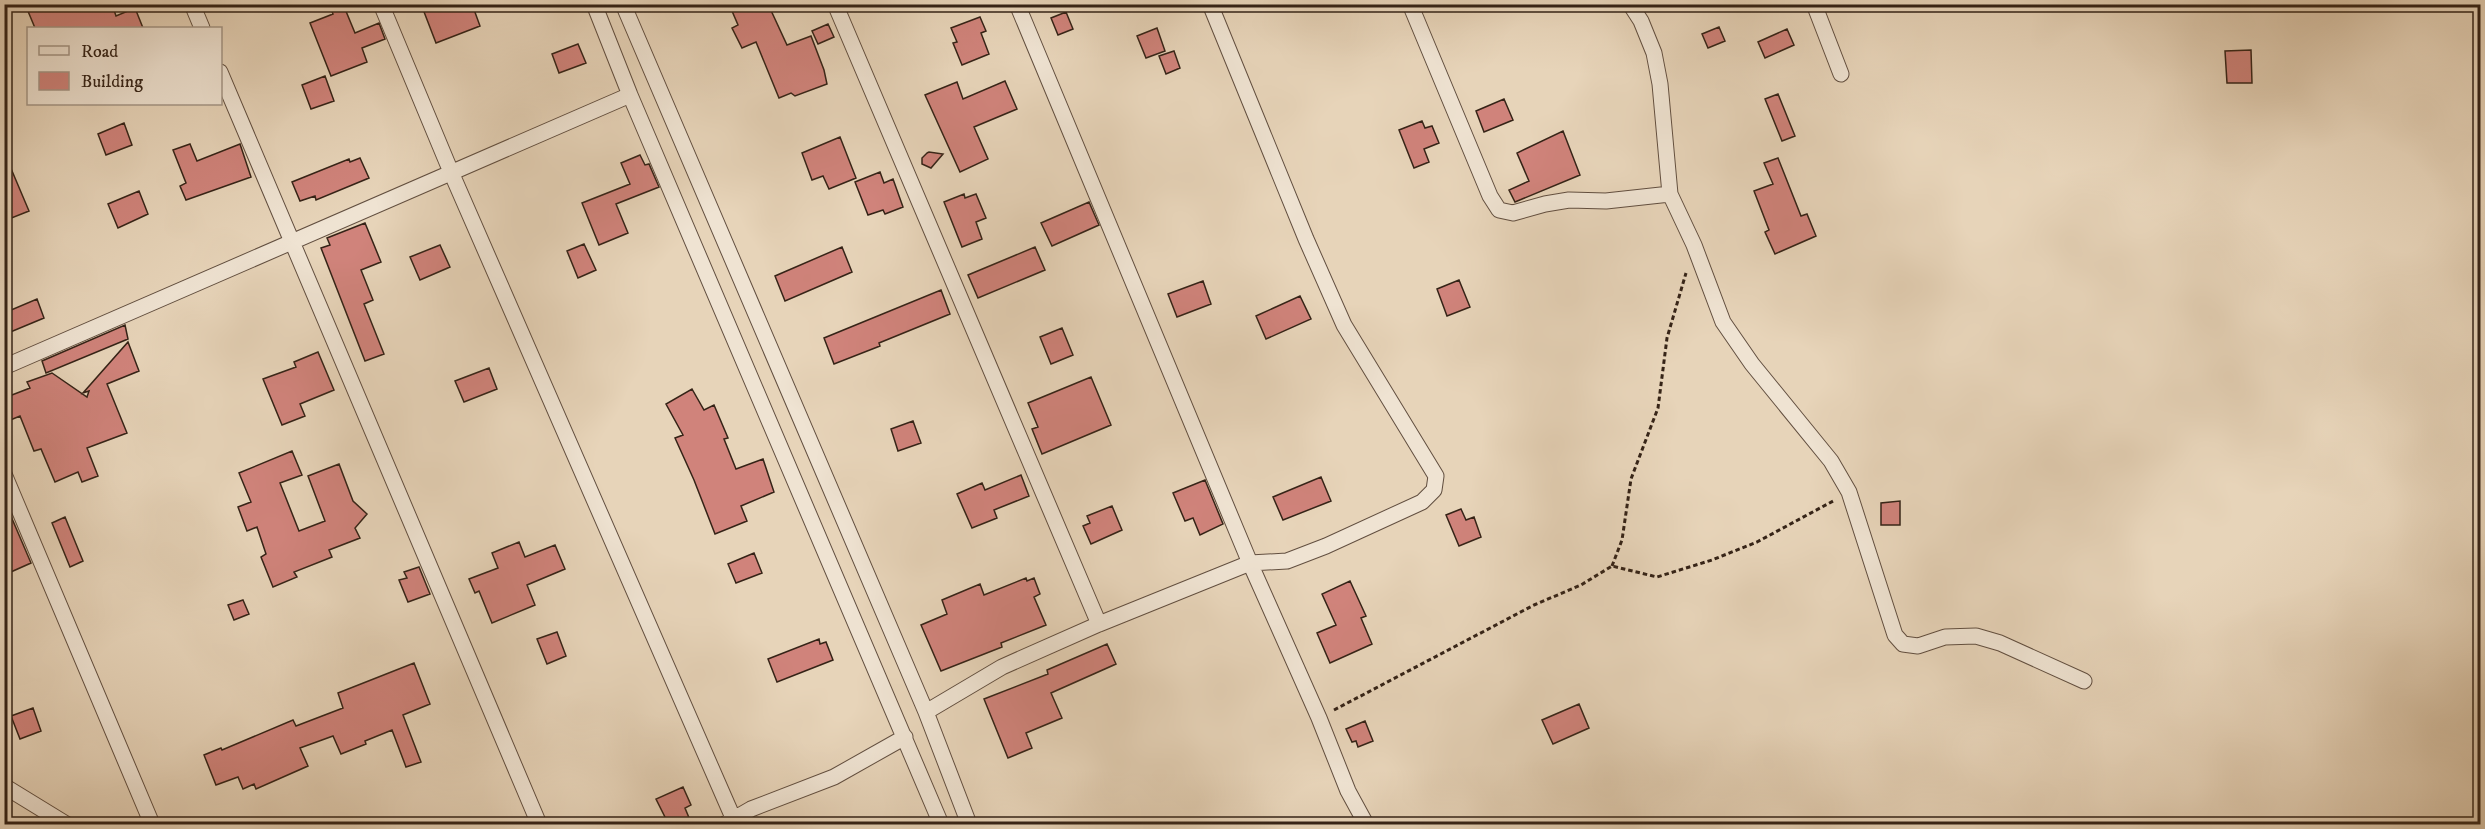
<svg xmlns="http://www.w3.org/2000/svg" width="2485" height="829" font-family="'IM FELL DW Pica',serif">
<rect width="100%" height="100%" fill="#e7d4b9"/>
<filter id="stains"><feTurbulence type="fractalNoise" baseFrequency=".00333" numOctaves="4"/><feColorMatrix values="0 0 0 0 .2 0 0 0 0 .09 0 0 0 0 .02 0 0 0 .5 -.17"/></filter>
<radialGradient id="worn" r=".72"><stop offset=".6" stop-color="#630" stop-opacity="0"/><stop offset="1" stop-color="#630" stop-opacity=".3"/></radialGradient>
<path fill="#d0837b" stroke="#352317" stroke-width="1.5" d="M25 4H112L116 16 135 8 143 28H35Z
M329 4H343L355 33 379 23 385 39 362 48 367 62 331 76 310 23 333 14Z
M421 4H472L480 26 436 43Z
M729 4H768L787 45 811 36 824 70 827 84 795 96 791 93 779 98 756 42 742 48 732 28 738 25Z
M1066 12 1073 29 1058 35 1051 18Z
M980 17 986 31 981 33 989 54 962 65 953 43 957 42 951 28Z
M828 24 834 37 818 44 812 31Z
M1719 27 1725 41 1708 48 1702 34Z
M1157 28 1165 51 1146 58 1137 36Z
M1787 29 1794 45 1765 58 1758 42Z
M578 44 586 63 559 73 552 54Z
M2251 50 2252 83H2227L2225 51Z
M1174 51 1180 68 1166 74 1159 56Z
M325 76 334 101 311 109 302 85Z
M1005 81 1017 109 974 127 988 159 960 172 925 95 957 82 963 99Z
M1778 94 1795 136 1782 141 1765 99Z
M1504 99 1513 120 1484 132 1476 111Z
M1422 121 1425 128 1432 126 1439 143 1424 149 1429 162 1414 168 1399 130Z
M124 123 132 145 106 155 98 134Z
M1563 131 1580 175 1515 202 1509 190 1529 181 1517 153Z
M840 137 856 178 829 189 823 176 812 180 802 153Z
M190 144 197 161 240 144 251 177 186 200 180 186 186 183 173 150Z
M4 152 29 211 4 221Z
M927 153 929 152 943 154 931 168 922 164V158Z
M640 155 645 165 649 164 659 187 616 204 628 233 599 245 582 203 630 184 621 163Z
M360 158 369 178 316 200 315 196 300 201 292 182 349 159 350 162Z
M1778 158 1801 216 1807 214 1816 236 1775 254 1765 232 1769 230 1754 191 1773 184 1764 163Z
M880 172 884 183 893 179 903 207 885 214 883 210 868 215 855 182Z
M139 191 148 214 118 228 108 204Z
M964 194 965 198 976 194 986 218 976 222 982 239 962 247 944 202Z
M1089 202 1099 225 1052 246 1041 223Z
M365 223 381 262 361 270 373 300 364 304 384 354 365 361 321 248 330 245 327 238Z
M584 244 596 270 578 278 567 251Z
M440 245 450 267 420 280 410 257Z
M842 247 852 272 785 301 775 276Z
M1035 247 1045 270 978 298 968 275Z
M1459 280 1470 307 1447 316 1437 289Z
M1203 281 1211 304 1177 317 1168 294Z
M941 290 950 314 879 343 880 346 834 364 824 338Z
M1300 296 1311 319 1266 339 1256 316Z
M37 299 44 318 8 333 4 324V313Z
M125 325 128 339 46 373 42 361Z
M1062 328 1073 355 1051 364 1040 337Z
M128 342 139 371 107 384 127 433 87 448 98 476 82 482 78 472 55 482 41 449 34 451 20 416 8 421 4 411V398L30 388 27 382 52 373 87 397 89 391 83 393Z
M318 352 334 390 300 404 305 416 282 425 263 379 296 367 294 362Z
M489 368 497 389 464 402 455 381Z
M1091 377 1111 425 1042 454 1032 429 1038 427 1028 403Z
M692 389 704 410 714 405 728 438 724 439 736 469 763 459 774 492 741 506 747 521 715 534 694 480 675 438 683 435 666 404Z
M913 421 921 443 898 451 891 429Z
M292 451 302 475 280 483 299 531 325 521 308 476 339 464 353 501 367 514 355 528 360 538 329 550 332 557 294 572 297 577 273 587 261 557 266 554 257 527 247 531 238 507 251 502 239 473Z
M1021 475 1029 496 994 510 997 518 972 528 957 494 982 483 985 490Z
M1321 477 1331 501 1283 520 1273 497Z
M1205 480 1223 524 1200 535 1193 518 1185 521 1173 493Z
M4 500 31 563 4 575Z
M1900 501V525H1881V503Z
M1112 506 1122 530 1091 544 1083 526 1090 523 1087 516Z
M1461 509 1466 520 1474 517 1481 537 1459 546 1446 515Z
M65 517 83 561 70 567 52 523Z
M519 542 525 557 555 545 565 569 527 585 535 605 492 623 479 591 475 593 469 579 498 568 492 553Z
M754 553 762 573 736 583 728 564Z
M419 567 430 594 408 602 399 580 407 578 404 572Z
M1026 578 1027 581 1034 578 1040 594 1034 597 1046 625 1001 643 1002 647 941 671 921 625 947 614 942 600 980 584 984 595Z
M1350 581 1366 616 1361 618 1372 644 1330 663 1317 633 1336 625 1322 594Z
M243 600 249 614 234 620 228 605Z
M557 632 566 656 547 664 537 639Z
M819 639 820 644 826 642 833 660 777 682 768 659Z
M1107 644 1116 664 1051 693 1062 718 1026 733 1032 748 1008 758 984 699 1048 674 1047 670Z
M414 663 430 704 403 715 421 762 406 767 392 730 365 741 366 744 341 754 333 736 300 748 308 766 256 789 254 784 243 789 238 777 216 785 204 755 221 748 222 750 293 720 296 726 343 708 338 693Z
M1579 704 1589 728 1553 744 1542 720Z
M33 708 41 731 20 739 11 716Z
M1365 721 1373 741 1358 747 1356 741 1352 742 1346 729Z
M683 787 691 805 685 808 692 825H669L656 799Z"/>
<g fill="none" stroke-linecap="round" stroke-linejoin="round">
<g stroke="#624f40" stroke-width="17">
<path id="street" d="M192 4 202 28
M381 4 451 172 734 820
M594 4 630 95 941 824
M623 4 926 712 969 824
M835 4 1099 624
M1017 4 1250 563 1319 718 1348 791 1366 824
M1410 4 1490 196 1499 210 1513 213 1545 204 1569 200 1606 201 1670 194
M1630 4 1641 21 1654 53 1660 84 1670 194 1694 245 1723 322 1752 364 1831 461 1849 492 1895 635 1903 644 1918 646 1945 637 1976 636 2000 643 2084 681
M1814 4 1841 74
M220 72 539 824
M4 367 630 95
M4 474 152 824
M926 712 1002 667 1099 624 1250 563 1287 561 1326 546 1422 502 1434 490 1436 476 1344 325 1306 239 1210 4
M4 786 66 824
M725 824 751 809 834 777 905 737"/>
</g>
<path stroke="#352317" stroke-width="3" stroke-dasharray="4.5 3" stroke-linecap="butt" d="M1612 566 1622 540 1631 479 1658 408 1667 338 1686 273
M1334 710 1534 605 1581 585 1612 566 1657 577 1712 560 1757 542 1835 500"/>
<use href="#street" stroke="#efe3d2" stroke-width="15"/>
</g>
<rect width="2485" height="829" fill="none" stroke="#e7d4b9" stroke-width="24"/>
<rect x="6" y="6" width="2473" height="817" fill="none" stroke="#352317" stroke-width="3"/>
<rect x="12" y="12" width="2461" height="805" fill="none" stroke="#352317" stroke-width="1.5"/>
<rect x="27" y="27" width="195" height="78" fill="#efe3d2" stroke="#a59687" stroke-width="1.5"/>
<rect x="39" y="46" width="30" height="9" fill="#efe3d2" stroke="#a59687" stroke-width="1.5"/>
<text x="81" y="57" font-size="18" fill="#352317">Road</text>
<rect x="39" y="72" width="30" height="18" fill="#d0837b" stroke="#a59687" stroke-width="1.5"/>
<text x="81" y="87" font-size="18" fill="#352317">Building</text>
<rect width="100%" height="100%" filter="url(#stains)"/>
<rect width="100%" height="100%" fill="url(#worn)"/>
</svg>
